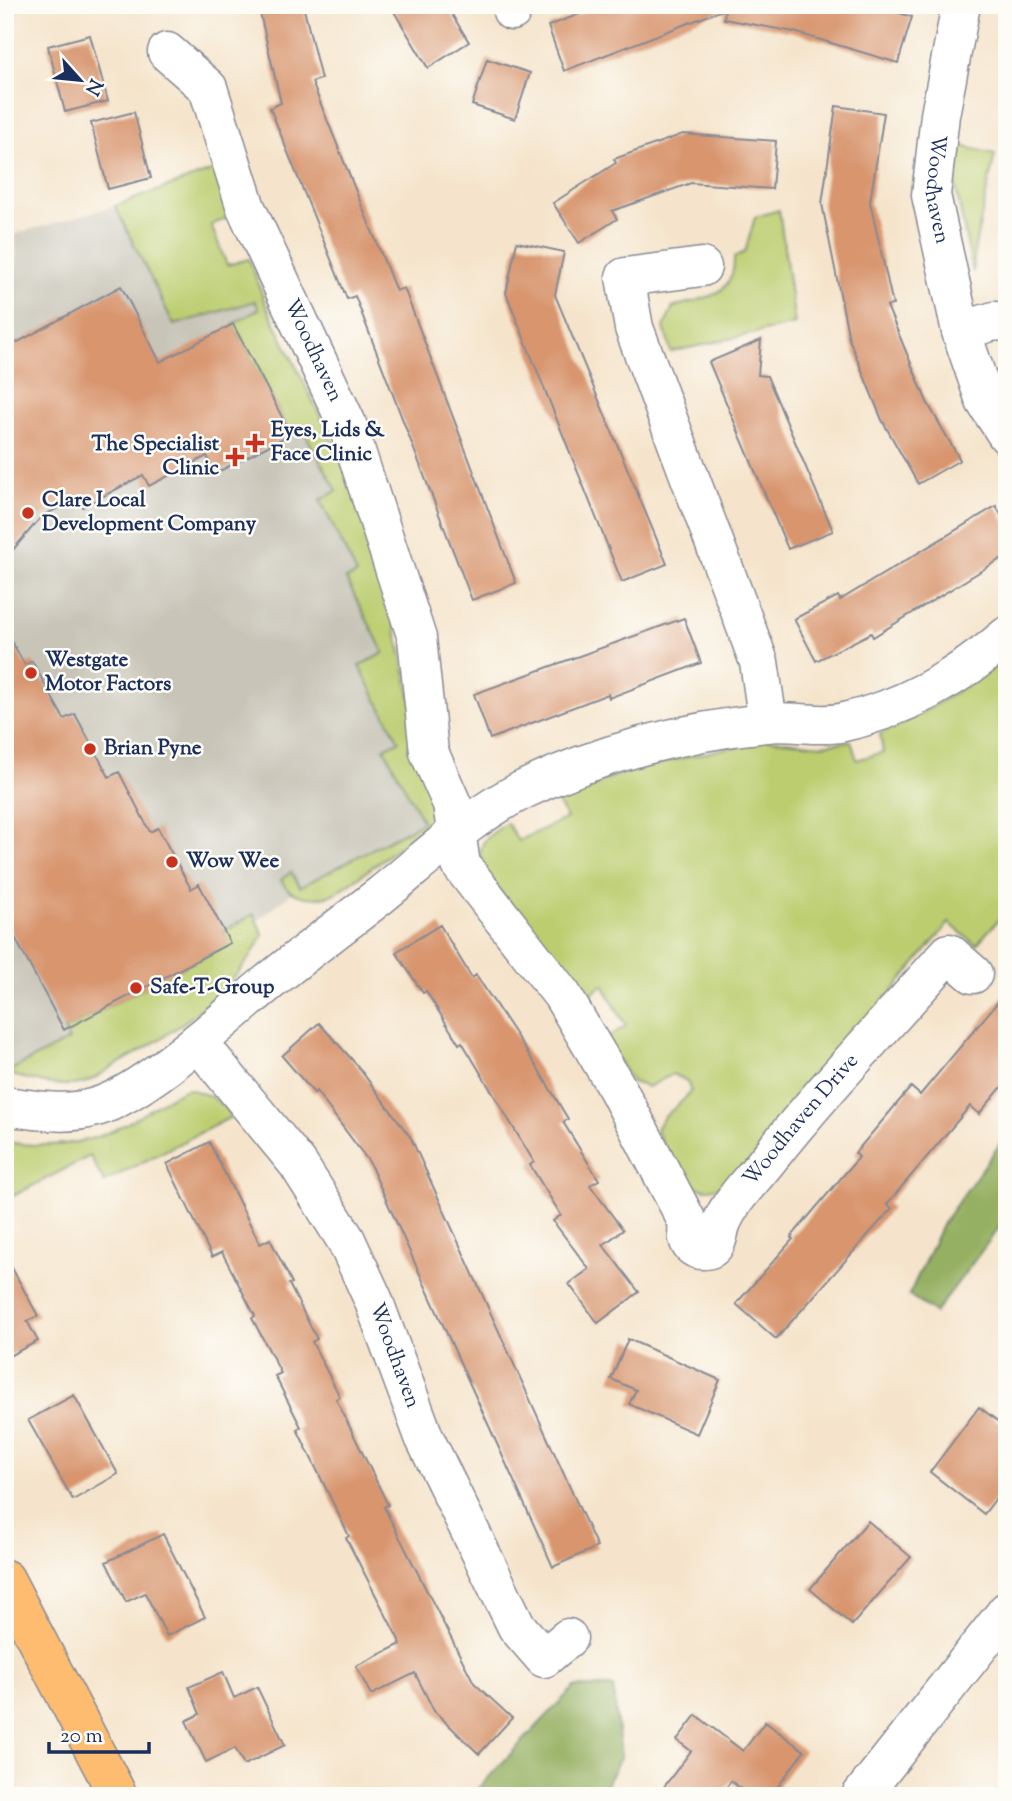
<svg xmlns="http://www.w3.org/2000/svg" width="1012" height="1801" font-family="'Sorts Mill Goudy',serif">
<rect width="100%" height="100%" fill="#fdfcf7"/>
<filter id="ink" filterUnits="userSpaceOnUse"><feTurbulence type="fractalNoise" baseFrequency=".0143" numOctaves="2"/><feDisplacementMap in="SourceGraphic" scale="14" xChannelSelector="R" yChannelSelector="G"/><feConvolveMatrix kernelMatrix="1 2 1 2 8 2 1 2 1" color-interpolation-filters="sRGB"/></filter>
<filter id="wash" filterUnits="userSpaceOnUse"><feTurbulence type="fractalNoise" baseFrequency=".00686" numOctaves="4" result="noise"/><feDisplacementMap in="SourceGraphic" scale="28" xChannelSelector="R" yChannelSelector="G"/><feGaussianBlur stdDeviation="1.57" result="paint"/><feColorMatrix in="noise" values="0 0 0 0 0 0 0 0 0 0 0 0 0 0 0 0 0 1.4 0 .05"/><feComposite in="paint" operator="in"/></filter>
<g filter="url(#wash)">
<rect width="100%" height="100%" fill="#f5e4cb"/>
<path fill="#c8c4b8" d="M115 206 174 325 255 300 313 423 303 430 337 491 320 501 357 574 346 580 384 653 360 666 399 741 385 749 423 822 299 887 230 943 64 1030 69 1040 6 1073 5 268 17 264 15 234Z"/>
<path fill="#bccd6f" stroke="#6c7e66" stroke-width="2" d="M961 146 995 154 975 246 973 273 954 178Z
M214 170 232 216 211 225 227 265 249 259 266 305 346 469 379 553 436 811 433 820C415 833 343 893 328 896 310 900 289 897 281 880L291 872 300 887 423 822 384 748 399 741 359 666 384 653 346 579 357 574 320 500 337 491 303 430 291 434 233 324 259 309 255 301 174 325 115 206Z
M779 210 795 324 671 352 664 327 673 307C705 297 735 297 734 257L745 252 755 217Z
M1007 658V910L976 945 949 923 737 1178C689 1210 674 1167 656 1129 664 1112 680 1107 691 1091L687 1081 673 1074 648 1087 632 1082 605 1039 626 1026 603 985 583 1000 483 869C474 844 488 835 507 823L518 841 567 818 556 799 628 771 765 739 821 745 851 741 857 760 883 752 880 734 920 715Z
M254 914 263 935C234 994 168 1037 112 1067 104 1072 94 1080 84 1083 60 1090 29 1079 5 1073L69 1040 64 1030 229 943 223 931Z
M187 1089C206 1093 221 1099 231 1117L104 1182 90 1156 5 1200V1142C43 1148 82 1146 116 1129 141 1117 161 1099 187 1089Z"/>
<path fill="#95b062" stroke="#587060" stroke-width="2" d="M1007 1134V1217L935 1313 909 1295 943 1223Z
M574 1687H613L621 1756 600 1796H471Z"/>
<g id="blocks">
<path fill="#d8956e" d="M258 5H303L321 79 312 82 396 291 404 288 516 583 472 600 355 296 347 299 270 108 281 103Z
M390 5H446L469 42 428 68Z
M603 5H873L912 17 898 63 794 32 724 19 725 9 564 71 548 26Z
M90 35 108 101 65 112 48 46Z
M487 59 530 73 515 119 472 105Z
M836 106 884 113 870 202 893 305 887 306 927 402 960 460 918 484 882 420 849 339 822 204Z
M134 112 151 178 108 189 91 123Z
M683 134 776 141 772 189 691 183 612 211 617 219 579 243 553 203 616 163 614 159Z
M517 242 564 252 555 295 667 564 622 582 506 293Z
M121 286 160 362 233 324 291 434 216 473 207 456 149 486 143 475 83 507 77 499 42 516 5 559V349Z
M761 340 758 375 767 376 833 531 788 549 709 362Z
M996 506 1007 525V555L873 637 871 633 816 661 794 619 838 596 840 600Z
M684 618 701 663 609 698 608 694 490 739 474 694Z
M5 630 25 665 32 661 64 719 75 714 109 777 119 772 150 832 158 828 191 889 199 884 230 943 64 1030 5 919Z
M440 925 472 978 476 975 537 1067 568 1119 563 1122 599 1180 590 1185 623 1230 603 1245 639 1292 598 1323 569 1284 589 1269 553 1221 561 1215 530 1165 534 1162 462 1042 459 1044 426 991 423 993 396 952Z
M1007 991V1081L979 1114 970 1106 887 1204 892 1208 776 1339 736 1304 793 1239 791 1237 859 1157 855 1153 911 1087 920 1095Z
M319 1023 356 1064 411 1138 597 1547 553 1567 369 1162 316 1091 314 1093 282 1056Z
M209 1142 260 1244 270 1239 292 1283 289 1284 317 1339 312 1342 340 1397 336 1399 388 1505 384 1507 474 1683 512 1718 479 1754 434 1711 415 1673 371 1695 356 1666 401 1644 346 1538 349 1536 297 1429 301 1427 275 1376 281 1373 252 1318 255 1316 222 1252 212 1257 167 1164Z
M5 1255 38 1316 27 1321 38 1341 5 1358Z
M628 1339 720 1380 697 1434 629 1404 636 1390 611 1379Z
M74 1395 118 1474 73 1500 28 1420Z
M979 1407 1007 1428V1484L984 1514 930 1472Z
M868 1521 911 1557 852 1625 810 1589Z
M163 1534 205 1617 167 1636 145 1593 126 1602 106 1562Z
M223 1672 234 1698 257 1687 285 1745 244 1765 235 1748 206 1762 186 1721 200 1714 189 1687Z
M696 1715 743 1751 765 1722 804 1751 771 1796H750L731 1781 720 1796H657L691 1751 677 1740Z"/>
</g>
</g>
<g filter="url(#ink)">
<use href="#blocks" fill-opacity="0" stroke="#888a94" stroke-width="2"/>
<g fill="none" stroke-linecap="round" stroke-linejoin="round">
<g stroke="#888a94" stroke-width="41">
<g id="minor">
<path id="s1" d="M961 5 940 115 931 195 961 331 985 401 1007 435"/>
<path d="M512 11V5"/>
<path id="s2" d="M167 52 208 88 246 208 347 424 417 638 429 752 452 804 461 865 562 995 617 1088 688 1223C686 1234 687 1250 703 1250 720 1250 717 1233 722 1222 731 1200 751 1181 766 1162 823 1090 888 1022 949 953L973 974"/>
<path d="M702 267 625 277 634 328 759 662 768 723"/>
<path d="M961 331 994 321 1007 322"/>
<path id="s3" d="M198 1042 298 1164 346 1240 373 1299 424 1437 517 1627 544 1658 568 1638"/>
<path d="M5 1106C36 1110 65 1116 96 1107 140 1094 210 1032 245 1002 289 964 335 931 381 895 427 858 469 817 523 790 597 754 685 731 766 723 790 720 817 727 840 723 901 710 960 677 1007 636"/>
<path d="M861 1796 1007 1611"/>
</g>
</g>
<g stroke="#888a94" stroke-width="41">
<path id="major" d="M5 1579 118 1796"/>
</g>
<use href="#minor" stroke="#fff" stroke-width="38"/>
<use href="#major" stroke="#febc70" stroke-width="38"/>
</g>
</g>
<g fill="#c8321e" stroke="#fdfcf7" stroke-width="2.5">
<path d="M251.5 432.5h7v7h7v7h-7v7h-7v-7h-7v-7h7z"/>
<path d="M231.5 446.5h7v7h7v7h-7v7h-7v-7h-7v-7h7z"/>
<circle cx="28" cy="513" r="7"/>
<circle cx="31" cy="673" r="7"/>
<circle cx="90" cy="749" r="7"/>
<circle cx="172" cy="862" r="7"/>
<circle cx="136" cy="988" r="7"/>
</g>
<g text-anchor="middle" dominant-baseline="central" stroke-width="5" stroke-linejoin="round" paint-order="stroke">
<g font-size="21" fill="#1b2f5e" stroke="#fdfcf7">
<text stroke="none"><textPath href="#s1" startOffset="187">Woodhaven</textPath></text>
<text stroke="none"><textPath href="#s2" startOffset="338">Woodhaven</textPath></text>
<text stroke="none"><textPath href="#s2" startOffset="1505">Woodhaven Drive</textPath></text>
<text stroke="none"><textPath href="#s3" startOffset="373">Woodhaven</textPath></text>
</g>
<g font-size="21" font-weight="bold" fill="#1b2f5e" stroke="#fdfcf7" text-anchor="start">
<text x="271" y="431">Eyes, Lids &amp;<tspan x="271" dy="24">Face Clinic</tspan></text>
<text x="219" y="445" text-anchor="end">The Specialist<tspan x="219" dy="24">Clinic</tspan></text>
<text x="42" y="501">Clare Local<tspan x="42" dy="24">Development Company</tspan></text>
<text x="45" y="661">Westgate<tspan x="45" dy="24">Motor Factors</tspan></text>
<text x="104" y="749">Brian Pyne</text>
<text x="186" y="862">Wow Wee</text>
<text x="150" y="988">Safe-T-Group</text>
</g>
</g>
<rect width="1012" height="1801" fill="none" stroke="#fdfcf7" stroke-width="28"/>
<g transform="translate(80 80) rotate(117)" stroke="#fdfcf7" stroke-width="5" paint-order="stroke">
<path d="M0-5L12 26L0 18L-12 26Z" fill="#1b2f5e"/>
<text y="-10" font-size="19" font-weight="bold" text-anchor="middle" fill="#1b2f5e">N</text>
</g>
<path d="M49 1742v10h100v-10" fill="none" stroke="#1b2f5e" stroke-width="3.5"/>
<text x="60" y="1742" font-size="21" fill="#1b2f5e" stroke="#fdfcf7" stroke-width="5" paint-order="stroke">20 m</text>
</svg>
